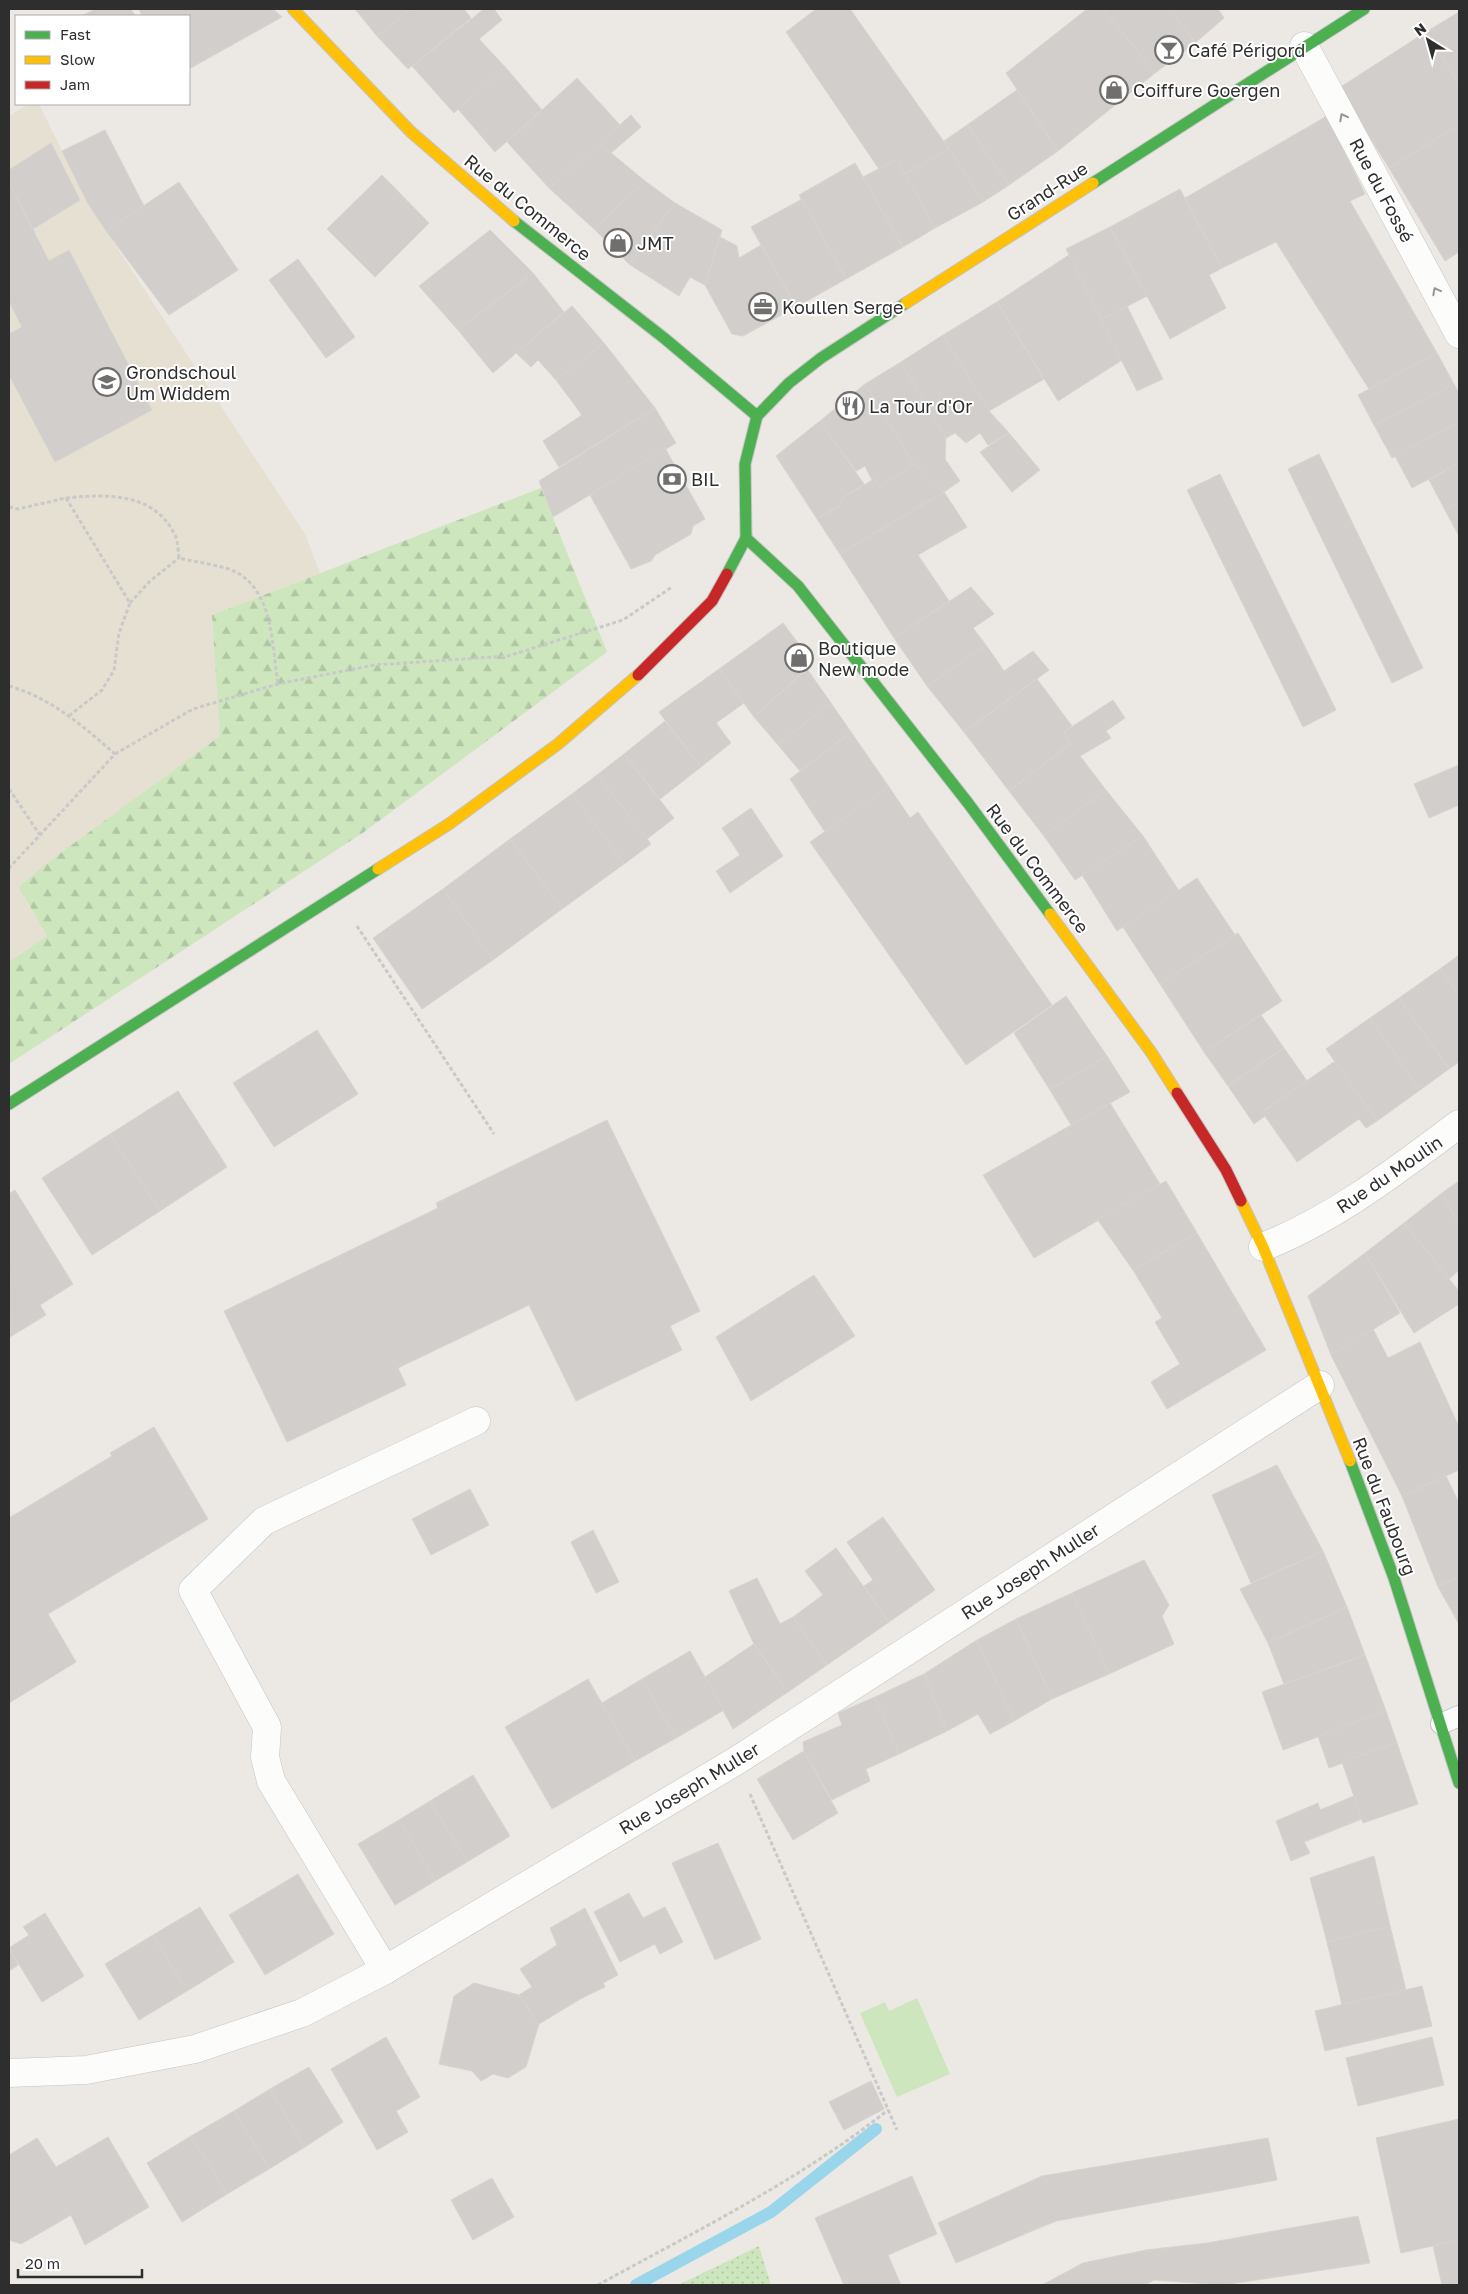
<svg xmlns="http://www.w3.org/2000/svg" width="1468" height="2294" font-family="'Golos Text',sans-serif">
  <style>
    .education { fill: #e6e0d3 }
    .grass { fill: url(#grass-dots) }
    .forest { fill: url(#forest-firs) }
    .park { fill: #cee6be }
    .lines { fill: none; stroke-linecap: round; stroke-linejoin: round }
    .stream { stroke: #99d6ec; stroke-width: 12 }
    .building { fill: #d1cecb; stroke: #d7d4d0 }
    .lane-casing { stroke: #c5c4c5; stroke-width: 22 }
    .street-casing { stroke: #c5c4c5; stroke-width: 29 }
    .fast-casing { stroke: #c5c4c5; stroke-width: 13 }
    .slow-casing { stroke: #c5c4c5; stroke-width: 13 }
    .jam-casing { stroke: #c5c4c5; stroke-width: 13 }
    .path { stroke: #c9c9c8; stroke-width: 3; stroke-dasharray: 4 2.5; stroke-linecap: butt }
    .lane { stroke: #fcfcfb; stroke-width: 20 }
    .street { stroke: #fcfcfb; stroke-width: 28 }
    .fast { stroke: #4caf50; stroke-width: 11 }
    .slow { stroke: #ffc107; stroke-width: 11 }
    .jam { stroke: #c62828; stroke-width: 11 }
    .oneway { stroke: #959594 }
    .labels { text-anchor: middle; dominant-baseline: central; stroke-width: 4; stroke-linejoin: round; paint-order: stroke }
    .poi-label { font-size: 18px; fill: #2e2e2e; stroke: #fff; text-anchor: start }
    .street-label { font-size: 18px; fill: #2e2e2e; stroke: #fff }
  </style>
  <defs>
    <pattern id="grass-dots" width="8" height="8" patternUnits="userSpaceOnUse" patternTransform="scale(1.25)"><rect width="8" height="8" fill="#cee6be"/><path d="M2 2h.1M6 6h.1" fill="none" stroke="#b1c6a4" stroke-width="1.8" stroke-linecap="round"/></pattern>
    <pattern id="forest-firs" width="22" height="20" patternUnits="userSpaceOnUse" patternTransform="scale(1.25)"><rect width="22" height="20" fill="#cee6be"/><path d="M5 1l3.5 6h-7zM16 11l3.5 6h-7z" fill="#b1c6a4"/></pattern>
  </defs>
  <rect width="100%" height="100%" fill="#ece8e4"/>
  <polygon class="education" points="29,104 39,104 87,202 305,534 320,573 212,615 221,736 43,866 19,887 47,936 9,962 9,116"/>
  <polygon class="grass" points="759,2246 771,2285 678,2285"/>
  <polygon class="forest" points="541,488 607,652 364,832 9,1064 9,962 47,936 19,887 43,866 220,736 212,615"/>
  <polygon class="park" points="917,1998 950,2074 897,2097 860,2013 885,2002 889,2011"/>
  <g class="lines">
    <polyline class="stream" points="636,2285 771,2212 876,2129"/>
  </g>
  <g class="building">
    <polygon points="96,9 131,9 135,16 81,16"/>
    <polygon points="139,9 273,9 282,17 189,69 189,16 142,16"/>
    <polygon points="355,9 411,9 377,36"/>
    <polygon points="411,9 464,9 471,18 408,69 377,36"/>
    <polygon points="484,9 494,9 502,20 479,39 506,68 454,113 412,66"/>
    <polygon points="816,9 850,9 949,149 905,174 897,159 879,169 786,32"/>
    <polygon points="1087,9 1103,9 1155,73 1058,151 1006,73"/>
    <polygon points="1103,9 1170,9 1195,43 1155,73"/>
    <polygon points="1170,9 1218,9 1224,18 1195,43"/>
    <polygon points="1459,12 1459,85 1426,32"/>
    <polygon points="1426,32 1459,85 1459,125 1389,168 1339,88"/>
    <polygon points="506,68 542,110 495,152 458,109"/>
    <polygon points="577,78 620,125 549,188 507,142"/>
    <polygon points="1017,90 1058,151 1009,185 967,125"/>
    <polygon points="631,115 641,127 611,153 599,143"/>
    <polygon points="1327,116 1365,194 1350,201 1437,353 1369,389 1276,242 1222,268 1185,198"/>
    <polygon points="967,125 1009,185 983,202 944,141"/>
    <polygon points="1459,125 1459,252 1445,261 1389,168"/>
    <polygon points="105,130 144,206 106,231 87,202 62,151"/>
    <polygon points="51,143 80,200 33,229 9,183 9,170"/>
    <polygon points="599,143 645,181 594,229 549,188"/>
    <polygon points="949,149 983,202 935,228 905,174"/>
    <polygon points="897,159 935,228 903,247 863,177"/>
    <polygon points="855,163 903,247 846,279 799,195"/>
    <polygon points="382,175 429,223 375,277 327,229"/>
    <polygon points="645,181 675,203 629,264 594,229"/>
    <polygon points="179,182 238,270 169,315 106,231"/>
    <polygon points="9,183 49,261 69,250 152,410 55,462 9,375 9,334 22,327 9,301"/>
    <polygon points="1180,189 1222,268 1209,275 1226,308 1170,339 1110,227"/>
    <polygon points="802,199 846,279 796,307 751,227"/>
    <polygon points="675,203 722,230 705,285 690,277 679,296 629,264"/>
    <polygon points="1110,227 1147,296 1101,320 1066,249"/>
    <polygon points="490,230 533,273 458,330 419,286"/>
    <polygon points="720,237 737,246 739,258 761,245 796,307 743,336 732,334 705,285"/>
    <polygon points="1069,255 1122,360 1058,401 997,302"/>
    <polygon points="298,259 355,337 326,358 269,280"/>
    <polygon points="533,273 564,312 493,373 458,330"/>
    <polygon points="997,302 1044,379 989,411 943,335"/>
    <polygon points="572,306 604,343 556,380 538,360 531,367 516,353"/>
    <polygon points="1127,306 1163,379 1137,391 1101,320"/>
    <polygon points="943,335 989,411 1009,433 988,445 980,433 966,443 955,433 946,438 901,362"/>
    <polygon points="604,343 655,408 559,467 543,441 582,415 556,380"/>
    <polygon points="1437,353 1454,384 1374,425 1358,395"/>
    <polygon points="901,362 946,438 945,459 960,481 944,492 914,464 865,384"/>
    <polygon points="865,384 914,464 880,487 874,479 872,480 865,466 856,471 820,421"/>
    <polygon points="1454,384 1459,394 1459,422 1392,458 1374,425"/>
    <polygon points="655,408 676,443 553,517 539,481"/>
    <polygon points="820,421 864,484 839,500 842,504 817,519 776,456"/>
    <polygon points="1459,422 1459,463 1412,488 1395,456"/>
    <polygon points="1009,433 1040,470 1012,492 980,452"/>
    <polygon points="665,448 705,519 693,526 691,534 655,555 651,561 631,569 590,495"/>
    <polygon points="1319,454 1423,668 1392,683 1288,469"/>
    <polygon points="1459,463 1459,502 1445,510 1429,480"/>
    <polygon points="914,464 944,492 840,554 817,519 842,504 839,500 874,479 880,487"/>
    <polygon points="1220,474 1336,710 1303,727 1187,490"/>
    <polygon points="944,492 967,527 918,555 949,601 894,638 840,554"/>
    <polygon points="1459,502 1459,536 1445,510"/>
    <polygon points="971,587 994,614 973,628 986,645 927,686 894,638"/>
    <polygon points="783,623 813,663 754,717 719,669"/>
    <polygon points="986,645 1004,671 1033,651 1049,670 964,732 927,686"/>
    <polygon points="719,669 744,703 716,723 731,743 701,767 659,712"/>
    <polygon points="807,669 831,703 778,745 754,717"/>
    <polygon points="1037,679 1072,726 1064,732 1071,744 1009,791 964,732"/>
    <polygon points="1113,700 1125,718 1106,731 1111,738 1080,756 1106,790 1044,836 1009,791 1071,744 1064,732"/>
    <polygon points="831,703 851,732 800,771 778,745"/>
    <polygon points="665,721 701,767 660,799 624,754"/>
    <polygon points="851,732 889,787 825,832 790,779"/>
    <polygon points="624,754 674,818 647,839 597,775"/>
    <polygon points="1459,765 1459,805 1429,818 1414,784"/>
    <polygon points="597,775 651,844 624,864 572,794"/>
    <polygon points="889,787 910,818 918,812 1052,1005 966,1065 810,842"/>
    <polygon points="1106,790 1143,836 1075,880 1044,836"/>
    <polygon points="572,794 624,864 562,909 510,839"/>
    <polygon points="751,808 783,856 730,893 716,871 740,855 722,828"/>
    <polygon points="1143,836 1179,891 1117,931 1082,875"/>
    <polygon points="510,839 562,909 493,960 443,889"/>
    <polygon points="1197,878 1235,935 1160,984 1123,927"/>
    <polygon points="443,889 493,960 422,1009 373,938"/>
    <polygon points="1238,933 1282,1001 1204,1052 1160,984"/>
    <polygon points="1459,955 1459,996 1440,969"/>
    <polygon points="1440,969 1459,996 1459,1062 1449,1069 1399,998"/>
    <polygon points="1066,996 1107,1056 1050,1090 1014,1033"/>
    <polygon points="1399,998 1449,1069 1420,1090 1370,1018"/>
    <polygon points="1261,1015 1284,1048 1228,1086 1204,1052"/>
    <polygon points="1370,1018 1420,1090 1377,1121 1326,1049"/>
    <polygon points="317,1030 358,1094 274,1147 233,1083"/>
    <polygon points="1284,1048 1307,1081 1262,1112 1265,1116 1254,1124 1228,1086"/>
    <polygon points="1107,1056 1130,1092 1071,1125 1050,1090"/>
    <polygon points="1335,1061 1377,1121 1366,1128 1359,1119 1297,1162 1262,1112"/>
    <polygon points="178,1091 227,1167 160,1211 110,1134"/>
    <polygon points="1110,1103 1160,1184 1034,1258 983,1175"/>
    <polygon points="607,1120 700,1311 670,1326 682,1350 576,1401 529,1305 398,1368 406,1385 287,1442 224,1311 438,1208 436,1203"/>
    <polygon points="110,1134 160,1211 92,1255 42,1178"/>
    <polygon points="1166,1181 1197,1233 1133,1270 1097,1219"/>
    <polygon points="1459,1181 1459,1225 1442,1193"/>
    <polygon points="15,1190 73,1284 40,1305 46,1315 10,1337 9,1194"/>
    <polygon points="1442,1193 1459,1225 1459,1270 1449,1279 1404,1223"/>
    <polygon points="1404,1223 1459,1291 1459,1304 1414,1333 1365,1253"/>
    <polygon points="1197,1233 1266,1350 1167,1409 1151,1382 1180,1364 1155,1322 1162,1318 1133,1270"/>
    <polygon points="1365,1253 1400,1313 1331,1355 1308,1296"/>
    <polygon points="814,1275 855,1336 751,1401 716,1337"/>
    <polygon points="1373,1329 1388,1358 1420,1342 1459,1427 1459,1470 1402,1496 1331,1355"/>
    <polygon points="154,1427 208,1519 48,1614 76,1662 9,1703 9,1518 112,1456 110,1453"/>
    <polygon points="1277,1465 1323,1551 1251,1583 1212,1495"/>
    <polygon points="1446,1476 1459,1503 1459,1576 1438,1587 1402,1496"/>
    <polygon points="470,1489 489,1525 431,1555 412,1519"/>
    <polygon points="883,1517 935,1590 889,1622 864,1586 873,1580 847,1542"/>
    <polygon points="593,1530 619,1582 596,1593 571,1542"/>
    <polygon points="836,1548 889,1622 827,1665 793,1617 823,1595 805,1571"/>
    <polygon points="1323,1551 1347,1607 1268,1643 1240,1589"/>
    <polygon points="1144,1560 1169,1605 1162,1616 1174,1644 1109,1674 1072,1593"/>
    <polygon points="1459,1576 1459,1624 1438,1587"/>
    <polygon points="757,1578 780,1624 793,1617 827,1665 788,1692 754,1644 729,1591"/>
    <polygon points="1072,1593 1109,1674 1052,1699 1016,1619"/>
    <polygon points="1347,1607 1365,1655 1284,1684 1268,1643"/>
    <polygon points="1016,1619 1052,1699 1014,1721 977,1640"/>
    <polygon points="977,1640 1014,1721 990,1734 978,1714 947,1731 924,1674"/>
    <polygon points="754,1644 788,1692 733,1729 705,1677"/>
    <polygon points="690,1651 724,1710 676,1738 642,1679"/>
    <polygon points="1365,1655 1386,1711 1283,1750 1262,1692"/>
    <polygon points="924,1674 947,1731 899,1754 875,1697"/>
    <polygon points="588,1679 635,1761 552,1809 505,1727"/>
    <polygon points="642,1679 676,1738 635,1761 602,1703"/>
    <polygon points="875,1697 899,1754 866,1769 870,1781 832,1800 804,1751 803,1742 842,1725 838,1713"/>
    <polygon points="1386,1711 1397,1743 1329,1768 1318,1736"/>
    <polygon points="1397,1743 1418,1804 1363,1823 1342,1762"/>
    <polygon points="804,1751 838,1813 793,1840 757,1779"/>
    <polygon points="473,1775 510,1836 467,1862 430,1801"/>
    <polygon points="1354,1796 1362,1819 1304,1842 1310,1853 1291,1861 1276,1821 1318,1803 1320,1810"/>
    <polygon points="430,1801 467,1862 435,1881 399,1820"/>
    <polygon points="399,1820 435,1881 395,1905 358,1844"/>
    <polygon points="718,1843 761,1939 715,1960 672,1863"/>
    <polygon points="1374,1856 1390,1926 1327,1942 1310,1878"/>
    <polygon points="298,1874 334,1934 265,1975 229,1915"/>
    <polygon points="629,1893 643,1918 665,1907 683,1942 660,1954 655,1944 620,1962 594,1912"/>
    <polygon points="200,1907 234,1962 187,1991 153,1935"/>
    <polygon points="585,1908 618,1975 603,1983 605,1987 582,1998 539,2024 519,1995 532,1987 520,1969 557,1945 550,1928"/>
    <polygon points="45,1913 84,1976 42,2002 9,1948 29,1935 23,1927"/>
    <polygon points="1390,1926 1406,1990 1342,2005 1327,1942"/>
    <polygon points="153,1935 187,1991 139,2020 105,1964"/>
    <polygon points="9,1948 18,1965 9,1971"/>
    <polygon points="474,1983 519,1995 539,2024 526,2067 508,2078 493,2074 481,2081 472,2071 439,2064 454,1996"/>
    <polygon points="1422,1986 1432,2026 1325,2051 1315,2011"/>
    <polygon points="386,2037 420,2097 396,2111 408,2132 377,2150 331,2069"/>
    <polygon points="1432,2037 1444,2085 1358,2106 1346,2058"/>
    <polygon points="309,2067 343,2122 305,2147 270,2089"/>
    <polygon points="871,2081 884,2109 844,2130 829,2102"/>
    <polygon points="270,2089 305,2147 269,2169 234,2111"/>
    <polygon points="234,2111 269,2169 227,2194 191,2136"/>
    <polygon points="1459,2119 1459,2240 1401,2253 1376,2138"/>
    <polygon points="191,2136 227,2194 182,2222 147,2163"/>
    <polygon points="108,2137 149,2207 85,2245 71,2215 21,2244 9,2240 9,2155 37,2138 56,2167"/>
    <polygon points="1268,2138 1277,2180 1056,2221 956,2263 938,2223 1042,2176"/>
    <polygon points="912,2176 937,2234 888,2255 901,2285 844,2285 815,2218"/>
    <polygon points="492,2178 514,2217 473,2240 451,2200"/>
    <polygon points="1358,2216 1370,2263 1223,2285 1154,2280 1145,2285 1042,2285 1083,2263 1146,2250 1207,2243"/>
    <polygon points="1459,2240 1459,2285 1442,2285 1433,2246"/>
  </g>
  <g class="lines">
    <defs>
      <polyline id="lane" points="1441,1724 1459,1716"/>
      <g id="street">
        <polyline points="1304,46 1459,334"/>
        <path d="M1263,1247C1336,1218 1397,1170 1459,1124"/>
        <polyline points="385,1970 271,1781 265,1757 267,1727 193,1590 264,1521 476,1421"/>
        <polyline points="9,2073 86,2070 195,2049 302,2013 385,1970 736,1761 1320,1385"/>
      </g>
      <g id="fast">
        <polyline points="1093,183 1364,9"/>
        <polyline points="514,221 664,338 757,416"/>
        <polyline points="746,538 798,586 968,803 1050,914"/>
        <polyline points="727,574 746,538 745,464 757,416 789,383 821,358 906,303"/>
        <polyline points="9,1104 378,869"/>
        <polyline points="1350,1461 1394,1578 1459,1783"/>
      </g>
      <g id="slow">
        <polyline points="293,9 411,132 514,221"/>
        <polyline points="906,303 1093,183"/>
        <polyline points="378,869 449,824 558,744 638,675"/>
        <polyline points="1050,914 1151,1052 1177,1093"/>
        <polyline points="1241,1201 1263,1247 1350,1461"/>
      </g>
      <g id="jam">
        <polyline points="638,675 712,601 727,574"/>
        <polyline points="1177,1093 1226,1170 1241,1201"/>
      </g>
    </defs>
    <use href="#lane" class="lane-casing"/>
    <use href="#street" class="street-casing"/>
    <use href="#fast" class="fast-casing"/>
    <use href="#slow" class="slow-casing"/>
    <use href="#jam" class="jam-casing"/>
    <g class="path">
      <path d="M66,498C107,494 154,492 175,535C178,541 178,551 179,558C195,562 221,565 236,572C274,592 272,648 278,684"/>
      <polyline points="9,507 18,509 66,498 130,603 119,633 114,670 102,690 70,715"/>
      <polyline points="130,603 150,581 179,558"/>
      <path d="M9,686C51,698 83,726 115,754L40,835"/>
      <polyline points="115,754 193,709 278,684 374,665 508,656 623,620 672,587"/>
      <polyline points="9,789 40,835 9,868"/>
      <polyline points="357,926 494,1134"/>
      <polyline points="750,1794 897,2130"/>
      <path d="M598,2285C696,2231 800,2180 888,2110"/>
    </g>
    <use href="#lane" class="lane"/>
    <use href="#street" class="street"/>
    <use href="#fast" class="fast"/>
    <use href="#slow" class="slow"/>
    <use href="#jam" class="jam"/>
  </g>
  <defs><path id="oneway-chevron" d="M-2-3.5L2.5 0L-2 3.5" fill="none" stroke-width="1.6" stroke-linecap="round" stroke-linejoin="round" transform="scale(1.25)"/></defs>
  <g class="oneway">
    <use href="#oneway-chevron" transform="translate(1343 117) rotate(-118)"/>
    <use href="#oneway-chevron" transform="translate(1436 291) rotate(-118)"/>
  </g>
  <defs>
    <symbol id="bar-ring" viewBox="-11 -11 22 22"><circle r="9.5" fill="#fff" stroke="#706f6e" stroke-width="1.5"/><path d="M-6-5H6L.8 .8V4.5H3.5V6h-7V4.5H-.8V.8Z" fill="#706f6e"/></symbol>
    <symbol id="shop-ring" viewBox="-11 -11 22 22"><circle r="9.5" fill="#fff" stroke="#706f6e" stroke-width="1.5"/><path d="M-5-2.5h2.3a2.7 3.5 0 0 1 5.4 0H5L5.5 6h-11ZM-1.5-2.5h3a1.5 2.3 0 0 0-3 0Z" fill="#706f6e"/></symbol>
    <symbol id="office-ring" viewBox="-11 -11 22 22"><circle r="9.5" fill="#fff" stroke="#706f6e" stroke-width="1.5"/><path d="M-6-3h4V-5.5h4V-3h4V5H-6ZM-1-4.5V-3h2v-1.5ZM-6 0V1H6V0Z" fill="#706f6e"/></symbol>
    <symbol id="school-ring" viewBox="-11 -11 22 22"><circle r="9.5" fill="#fff" stroke="#706f6e" stroke-width="1.5"/><path d="M0-5L7-2L0 1L-7-2ZM-4 1L0 2.5L4 1V4Q0 6-4 4Z" fill="#706f6e"/></symbol>
    <symbol id="restaurant-ring" viewBox="-11 -11 22 22"><circle r="9.5" fill="#fff" stroke="#706f6e" stroke-width="1.5"/><path d="M-5-6h1v4h1v-4h1v4h1v-4h1v5L-1.5 .5V6h-2V.5L-5-1ZM5-6V6H3V1.5H1.5Q1.5-4 5-6Z" fill="#706f6e"/></symbol>
    <symbol id="bank-ring" viewBox="-11 -11 22 22"><circle r="9.5" fill="#fff" stroke="#706f6e" stroke-width="1.5"/><path d="M-6-4H6V4H-6ZM0-2.3a2.3 2.3 0 1 0 0 4.6a2.3 2.3 0 1 0 0-4.6Z" fill="#706f6e"/></symbol>
  </defs>
  <g fill-rule="evenodd">
    <use href="#bar-ring" x="1153" y="34" width="32" height="32"/>
    <use href="#shop-ring" x="1098" y="74" width="32" height="32"/>
    <use href="#shop-ring" x="602" y="227" width="32" height="32"/>
    <use href="#office-ring" x="747" y="291" width="32" height="32"/>
    <use href="#school-ring" x="91" y="366" width="32" height="32"/>
    <use href="#restaurant-ring" x="834" y="390" width="32" height="32"/>
    <use href="#bank-ring" x="656" y="463" width="32" height="32"/>
    <use href="#shop-ring" x="783" y="642" width="32" height="32"/>
  </g>
  <g class="labels">
    <g class="poi-label">
      <text x="1188" y="50">Café Périgord</text>
      <text x="1133" y="90">Coiffure Goergen</text>
      <text x="637" y="243">JMT</text>
      <text x="782" y="307">Koullen Serge</text>
      <text x="126" y="372">Grondschoul<tspan x="126" dy="21">Um Widdem</tspan></text>
      <text x="869" y="406">La Tour d'Or</text>
      <text x="691" y="479">BIL</text>
      <text x="818" y="648">Boutique<tspan x="818" dy="21">New mode</tspan></text>
    </g>
    <g class="street-label">
      <text transform="translate(1382 190) rotate(62)">Rue du Fossé</text>
      <text transform="translate(1047 191) rotate(-33)">Grand-Rue</text>
      <text transform="translate(528 207) rotate(39)">Rue du Commerce</text>
      <text transform="translate(1038 868) rotate(53)">Rue du Commerce</text>
      <text transform="translate(1389 1174) rotate(-34)">Rue du Moulin</text>
      <text transform="translate(1385 1506) rotate(69)">Rue du Faubourg</text>
      <text transform="translate(1030 1571) rotate(-33)">Rue Joseph Muller</text>
      <text transform="translate(689 1788) rotate(-31)">Rue Joseph Muller</text>
    </g>
  </g>
  <rect width="1468" height="2294" fill="none" stroke="#2e2e2e" stroke-width="20"/>
  <rect x="15" y="15" width="175" height="90" fill="#ffffff" stroke="#ababab"/>
  <rect x="25" y="31" width="25" height="8" fill="#4caf50" stroke="#ababab"/>
  <text x="60" y="40" font-size="15" fill="#2e2e2e">Fast</text>
  <rect x="25" y="56" width="25" height="8" fill="#ffc107" stroke="#ababab"/>
  <text x="60" y="65" font-size="15" fill="#2e2e2e">Slow</text>
  <rect x="25" y="81" width="25" height="8" fill="#c62828" stroke="#ababab"/>
  <text x="60" y="90" font-size="15" fill="#2e2e2e">Jam</text>
  <g transform="translate(1428 40) rotate(323)" stroke="#ffffff" stroke-width="4" paint-order="stroke">
  <path d="M0-4L9 19L0 12L-9 19Z" fill="#2e2e2e"/>
  <text y="-8" font-size="14" font-weight="bold" text-anchor="middle" fill="#2e2e2e">N</text>
  </g>
  <path d="M18 2269v8h124v-8" fill="none" stroke="#2e2e2e" stroke-width="2.5"/>
  <text x="25" y="2269" font-size="15" fill="#2e2e2e" stroke="#ffffff" stroke-width="4" paint-order="stroke">20 m</text>
</svg>
